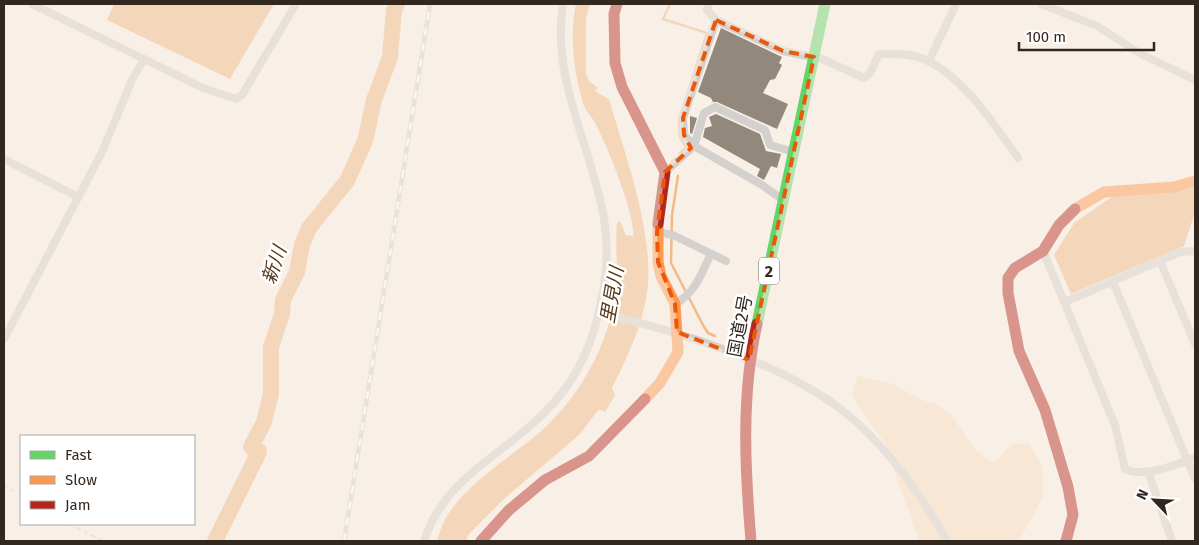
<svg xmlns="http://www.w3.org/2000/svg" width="1199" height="545" font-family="'Fira Sans','Noto Sans JP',sans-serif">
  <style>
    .green { fill: #fbdec4 }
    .water { fill: #f0bb88 }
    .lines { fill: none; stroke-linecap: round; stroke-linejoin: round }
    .stream { stroke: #f0bb88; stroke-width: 2.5 }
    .river { stroke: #f0bb88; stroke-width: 16 }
    .building { fill: #93887c }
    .path { stroke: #d9d6d3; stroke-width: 2; stroke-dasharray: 4 4; stroke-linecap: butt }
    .street { stroke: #d4d0cd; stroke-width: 8 }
    .fast { stroke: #63d668; stroke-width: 11 }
    .slow { stroke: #ff974d; stroke-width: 11 }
    .jam { stroke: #b3261e; stroke-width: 11 }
    .rail-casing { stroke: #d6d3d0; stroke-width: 4.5 }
    .rail { stroke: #fff; stroke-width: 2.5; stroke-dasharray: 8; stroke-linecap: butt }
    .marked { fill: none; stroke: #e8590c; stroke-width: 4; stroke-dasharray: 10 6; stroke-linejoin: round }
    .labels { text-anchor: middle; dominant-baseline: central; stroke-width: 5; stroke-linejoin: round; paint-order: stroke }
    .shield { fill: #fff; stroke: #706862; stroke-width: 1 }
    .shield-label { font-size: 16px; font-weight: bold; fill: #33281f }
    .street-label { font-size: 18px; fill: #33281f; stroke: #fff }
    .water-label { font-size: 19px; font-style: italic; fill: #573a1c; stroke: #fff }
  </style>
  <rect width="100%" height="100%" fill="#f8efe6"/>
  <polygon class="green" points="858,376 893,384 922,400 939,405 950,413 975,450 993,463 1013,444 1029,443 1042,466 1043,497 1019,541 919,541 885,443 862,412 852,394"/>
  <g class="water">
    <polygon points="114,4 274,4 230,79 107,20"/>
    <path d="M576,4H590L586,18V74L589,81L598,88L595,91L609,99C625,155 652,226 648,284C645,321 628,356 612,388L615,395L605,412L599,409L580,434L505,498L469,534L466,541H437C440,531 444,519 451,510C472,481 505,460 533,438C577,403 611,343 616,288C618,266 615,245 617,223L620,221L626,235L633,236C637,218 605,140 594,121C591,116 586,111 584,106C574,75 569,35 576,4Z"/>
    <polygon points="1195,187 1195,212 1184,246 1071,294 1054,255 1074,223 1116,194 1174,192"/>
  </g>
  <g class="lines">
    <g class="stream">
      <polyline points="670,4 663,19 707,33 679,120 680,137 686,147 680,153"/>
      <polyline points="678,176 672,215 671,263 703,325 708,333 715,336"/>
    </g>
    <polyline class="river" points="215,541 257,456 259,451 251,447 264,422 271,394 271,347 282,314 283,300 297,272 302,245 309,228 347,181 365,141 374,100 390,57 394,10 397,4"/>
  </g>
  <g class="building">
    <polygon points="721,28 782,57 779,63 782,65 775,79 770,80 763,93 788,104 777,129 717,102 713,102 711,98 698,92"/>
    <polygon points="716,114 760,134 766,151 781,154 777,168 771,166 764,180 757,176 760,169 703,137 705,128 712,126 709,117"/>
    <polygon points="690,116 697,118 692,134 690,133"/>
  </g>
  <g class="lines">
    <g class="path">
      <polyline points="4,485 21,495"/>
      <polyline points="70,524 103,541"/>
    </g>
    <g class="street">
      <polyline points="32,4 203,88 236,99 242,95 296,4"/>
      <path d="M708,4L707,10L716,20L783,51L822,59L864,78L870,73L879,54C893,54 908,53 921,58C960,72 995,125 1018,158"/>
      <polyline points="1041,4 1097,26 1141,54 1195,80"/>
      <polyline points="929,61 956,4"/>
      <polyline points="4,159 78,197"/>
      <polyline points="665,172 694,146 684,135 683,118 716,20"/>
      <polyline points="783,200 762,185 694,146 704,113 715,107 765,130 770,145 794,152"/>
      <polyline points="657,232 673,235 726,261"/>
      <path d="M1043,251L1115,425L1125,469C1144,478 1177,465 1195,457"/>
      <polyline points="1160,261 1195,344"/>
      <polyline points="1113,282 1195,479"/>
      <polyline points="1065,302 1180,252 1195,251"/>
      <path d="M675,304C696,292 701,274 711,254"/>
      <path d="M599,313C675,330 786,364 847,414C889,449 921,494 947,541"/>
      <polyline points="4,339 102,152 132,80 144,59"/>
      <polyline points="1148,471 1172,541"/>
      <path d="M424,541C445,476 503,456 546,411C568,389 585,360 594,330C605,294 610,255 604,218C591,145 551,79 563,4"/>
    </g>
    <polyline class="fast" points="757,324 825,4"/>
    <g class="slow">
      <polyline points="1075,209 1104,192 1174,187 1195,181"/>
      <polyline points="645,399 660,383 678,352 675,304 661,276 658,262 658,224"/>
    </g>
    <g class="jam">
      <polyline points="617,4 614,14 615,63 622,87 665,172 658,224"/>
      <polyline points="481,541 509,510 545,480 589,456 645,399"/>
      <path d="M751,541C745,469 741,395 757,324"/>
      <polyline points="1066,541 1073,515 1068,487 1045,410 1019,351 1008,293 1008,278 1015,268 1043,251 1059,225 1075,209"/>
    </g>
    <defs>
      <polyline id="rail" points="344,541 430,4"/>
    </defs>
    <use href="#rail" class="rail-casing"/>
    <use href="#rail" class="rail"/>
  </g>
  <path d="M0 0H1199V545H0ZM716,20L783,51L814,57L749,360L677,332L675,304L658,262L657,232L665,172L691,148L684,135L683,118Z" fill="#f8efe6" fill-opacity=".55" fill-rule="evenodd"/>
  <path class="marked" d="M716,20L783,51L814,57L749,360L677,332L675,304L658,262L657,232L665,172L691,148L684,135L683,118Z"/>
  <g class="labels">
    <rect class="shield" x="759" y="257.5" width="20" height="27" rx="4"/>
    <g class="shield-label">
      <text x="769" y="271">2</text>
    </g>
    <g class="street-label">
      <text transform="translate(740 326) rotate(-79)">国道2号</text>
    </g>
    <g class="water-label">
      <text transform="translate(274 265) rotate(-71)">新川</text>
      <text transform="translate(612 295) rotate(-80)">里見川</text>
    </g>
  </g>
  <rect width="1199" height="545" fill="none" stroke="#33281f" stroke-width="10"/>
  <rect x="20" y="435" width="175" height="90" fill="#ffffff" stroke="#ada9a5"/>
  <rect x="30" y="451" width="25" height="8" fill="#63d668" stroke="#ada9a5"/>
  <text x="65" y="460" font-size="15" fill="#33281f">Fast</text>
  <rect x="30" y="476" width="25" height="8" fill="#ff974d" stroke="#ada9a5"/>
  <text x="65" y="485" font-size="15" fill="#33281f">Slow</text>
  <rect x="30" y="501" width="25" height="8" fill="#b3261e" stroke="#ada9a5"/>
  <text x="65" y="510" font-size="15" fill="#33281f">Jam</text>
  <g transform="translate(1154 500) rotate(295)" stroke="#ffffff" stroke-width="4" paint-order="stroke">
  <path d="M0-4L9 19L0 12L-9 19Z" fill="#33281f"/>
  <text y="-8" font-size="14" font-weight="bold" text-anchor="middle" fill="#33281f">N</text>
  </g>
  <path d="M1019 42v8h135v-8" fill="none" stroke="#33281f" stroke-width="2.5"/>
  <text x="1026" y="42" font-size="15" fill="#33281f" stroke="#ffffff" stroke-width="4" paint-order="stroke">100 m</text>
</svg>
